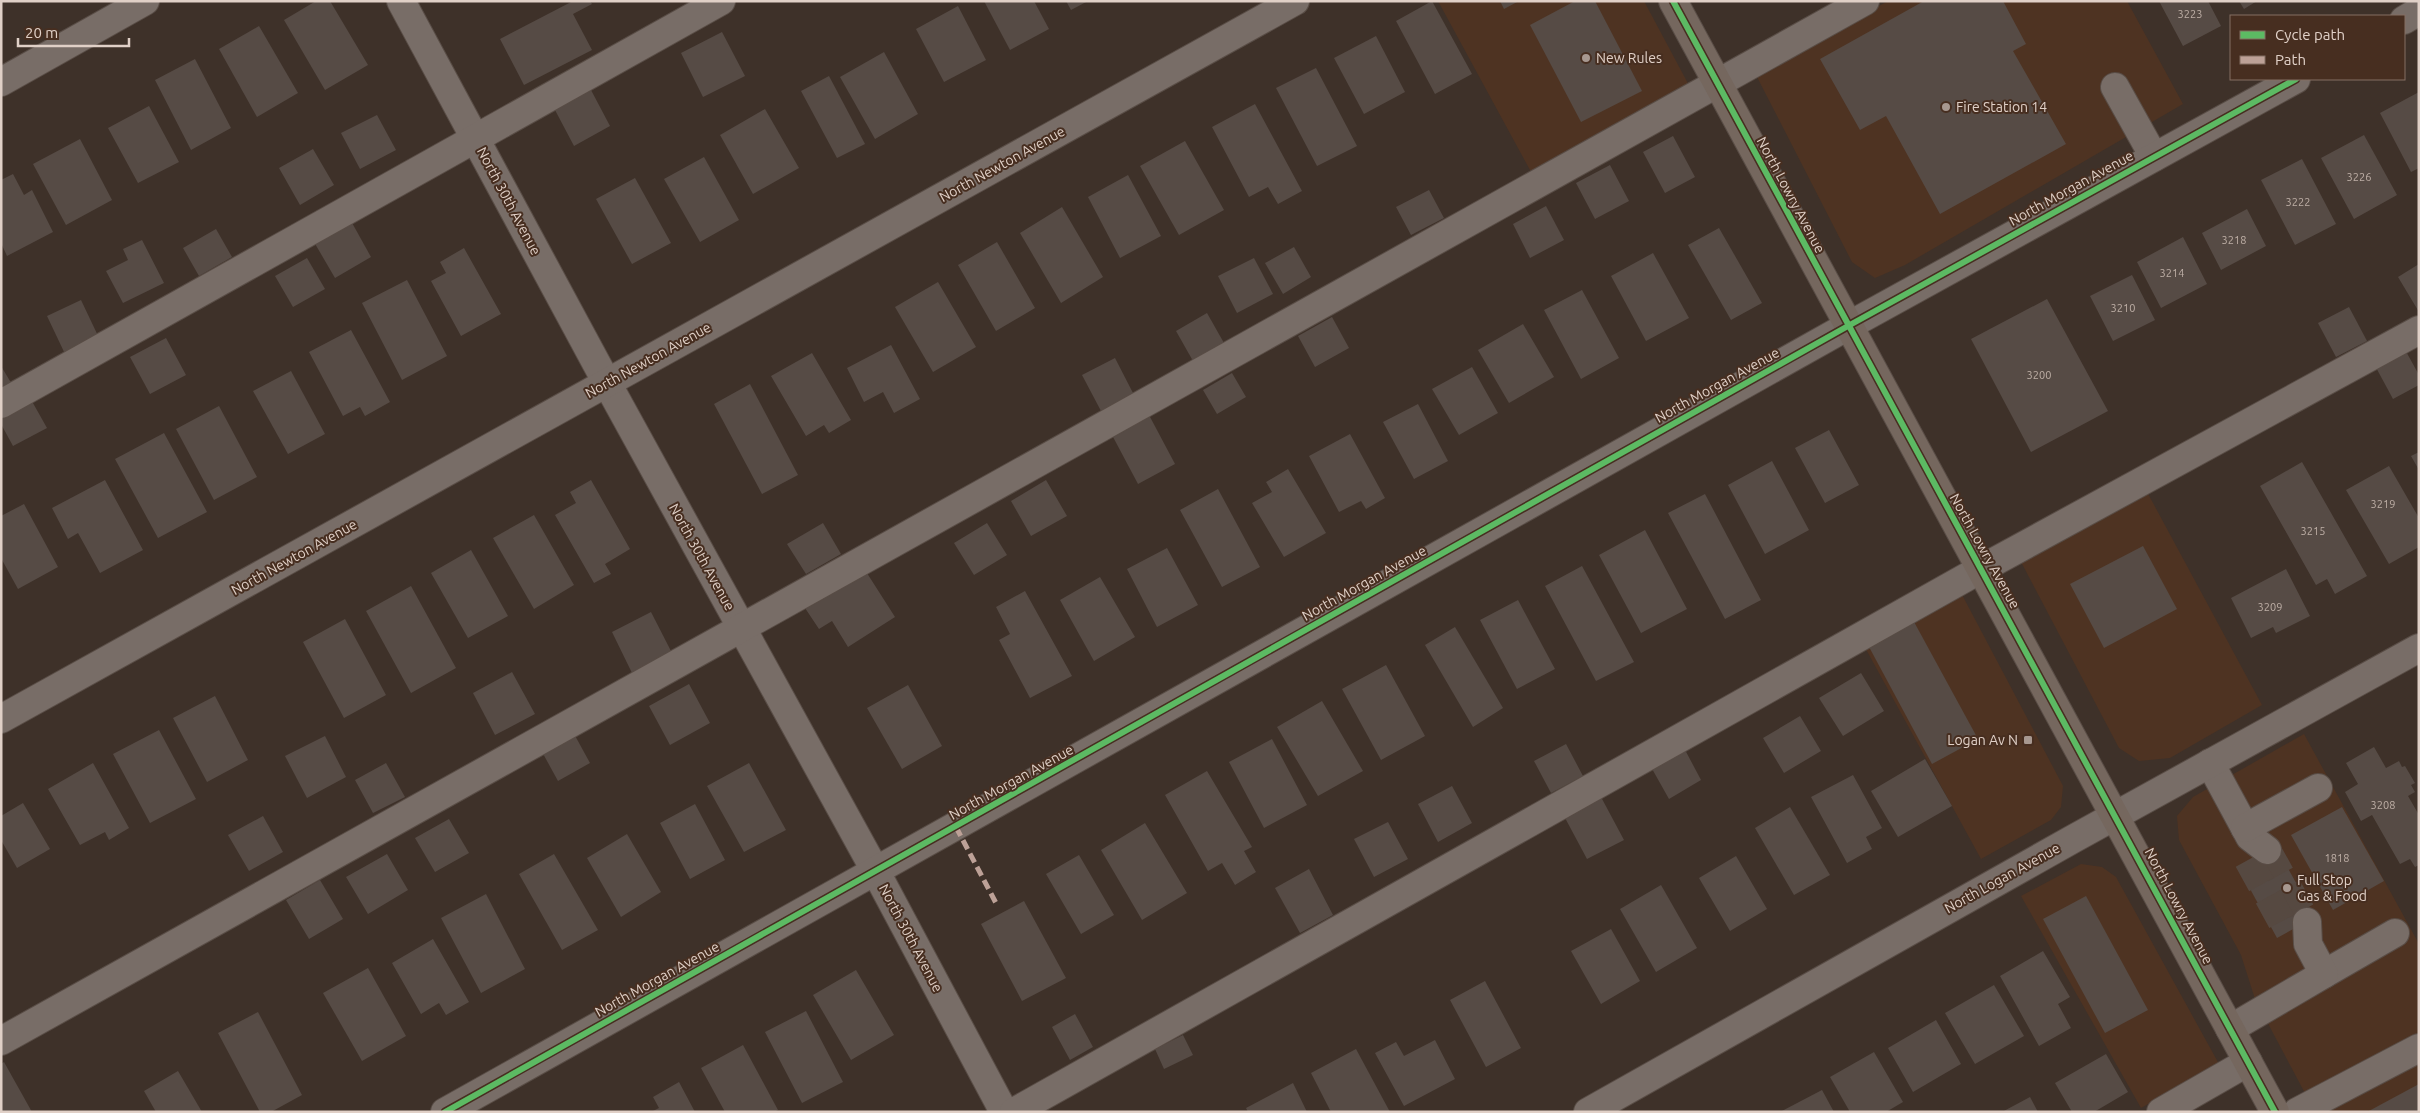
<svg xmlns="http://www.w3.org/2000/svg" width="2420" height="1113" font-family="Ubuntu,sans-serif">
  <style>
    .built { fill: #4e3322 }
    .building { fill: #564b45 }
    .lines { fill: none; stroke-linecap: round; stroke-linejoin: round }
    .minor-tunnel { stroke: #564941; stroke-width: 28; stroke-dasharray: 28 14; stroke-linecap: butt }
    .minor-casing { stroke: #594d46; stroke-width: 30 }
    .major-casing { stroke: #594d46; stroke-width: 30 }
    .minor { stroke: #786d67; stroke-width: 28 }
    .major { stroke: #75675e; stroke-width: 28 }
    .quiet { stroke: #bda197; stroke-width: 5; stroke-dasharray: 10 5; stroke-linecap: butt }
    .cycleway-casing { stroke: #472e20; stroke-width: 9 }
    .cycleway { stroke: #5cba63; stroke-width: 6 }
    .poi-dot { fill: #a79890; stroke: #472e20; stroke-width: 2 }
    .labels { text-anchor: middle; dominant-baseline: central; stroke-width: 4; stroke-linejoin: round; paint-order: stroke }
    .number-label { font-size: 11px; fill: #beafa6 }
    .poi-label { font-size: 14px; fill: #e0d0c7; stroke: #472e20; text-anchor: start }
    .street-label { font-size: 14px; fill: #e0d0c7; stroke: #472e20 }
  </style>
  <rect width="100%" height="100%" fill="#3e3129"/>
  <g class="built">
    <polygon points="1438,1 1644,1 1700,106 1543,194"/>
    <polygon points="1888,1 2127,1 2183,104 1905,265 1875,278 1852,262 1756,75"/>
    <polygon points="2146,490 2262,705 2170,758 2139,761 2119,748 2020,560"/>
    <polygon points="1959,589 2063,786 2061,807 2051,820 1981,859 1862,642"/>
    <polygon points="2304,734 2419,944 2419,1112 2315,1112 2255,999 2241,955 2179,840 2177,816 2193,797"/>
    <polygon points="2081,864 2102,867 2116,877 2219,1064 2141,1108 2021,896"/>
  </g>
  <g class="building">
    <polygon points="316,1 330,1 368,65 325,90 284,20"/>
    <polygon points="573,1 590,1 592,4 573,14 592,50 524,85 500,39"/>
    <polygon points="984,1 1034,1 1049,29 1010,50"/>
    <polygon points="1066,1 1088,1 1071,10"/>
    <polygon points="1432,1 1472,74 1435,94 1396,21"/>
    <polygon points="1500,1 1519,1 1504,9"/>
    <polygon points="1575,1 1595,1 1642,91 1581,122 1530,25"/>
    <polygon points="1924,1 2003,1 2026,44 2013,51 2066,144 1940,214 1886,116 1860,130 1820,59"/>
    <polygon points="2159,1 2208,1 2221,26 2183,46"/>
    <polygon points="2239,1 2257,1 2244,9"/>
    <polygon points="958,6 986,60 944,82 916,29"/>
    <polygon points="259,26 298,93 257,117 219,49"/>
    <polygon points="722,32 745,76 703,97 681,53"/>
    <polygon points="1376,36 1405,92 1364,114 1334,58"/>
    <polygon points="884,52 918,114 875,139 840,77"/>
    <polygon points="195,59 231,128 191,150 155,80"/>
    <polygon points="1316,68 1357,146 1317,166 1276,88"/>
    <polygon points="829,76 865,144 837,158 801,91"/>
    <polygon points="591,90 610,126 574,146 555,110"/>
    <polygon points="2419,92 2419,168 2411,172 2380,113"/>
    <polygon points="1255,104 1302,191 1278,204 1268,187 1249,197 1212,127"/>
    <polygon points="149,106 179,162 138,183 108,128"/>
    <polygon points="765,109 799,168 753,194 720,135"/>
    <polygon points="377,115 396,150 360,169 341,133"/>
    <polygon points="2364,135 2397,195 2354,219 2321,158"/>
    <polygon points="1673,136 1695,177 1665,193 1643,152"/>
    <polygon points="80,139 112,200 66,225 33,164"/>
    <polygon points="1185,141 1224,210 1179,235 1140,166"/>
    <polygon points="313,149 334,185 300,205 279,168"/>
    <polygon points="704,157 739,220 700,242 664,179"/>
    <polygon points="2302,159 2336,224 2295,245 2261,180"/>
    <polygon points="1610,165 1629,201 1595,219 1576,183"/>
    <polygon points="13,174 24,195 32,190 53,232 7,256 1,243 1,180"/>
    <polygon points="1128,175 1161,236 1120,258 1088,197"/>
    <polygon points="635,178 671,243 632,264 596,199"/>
    <polygon points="1429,190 1444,218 1411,235 1396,207"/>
    <polygon points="1546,206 1564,240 1530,258 1513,224"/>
    <polygon points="1062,207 1103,277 1061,303 1020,233"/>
    <polygon points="2247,209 2266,246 2221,270 2202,233"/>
    <polygon points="351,221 371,257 335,278 314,242"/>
    <polygon points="1719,228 1762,303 1731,320 1688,245"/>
    <polygon points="216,229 232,257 199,276 183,248"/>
    <polygon points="2183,237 2207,284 2161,308 2137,262"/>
    <polygon points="142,240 164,283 123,303 106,271 128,260 123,249"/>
    <polygon points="997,242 1035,308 996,331 958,265"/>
    <polygon points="1294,247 1311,277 1283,294 1265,263"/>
    <polygon points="464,248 501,314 461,336 431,281 446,273 440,262"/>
    <polygon points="1653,253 1689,318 1646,341 1611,276"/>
    <polygon points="307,258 325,289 293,307 275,276"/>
    <polygon points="1254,258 1273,294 1237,313 1218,276"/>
    <polygon points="2419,264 2419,312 2398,277"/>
    <polygon points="2132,275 2155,320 2113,341 2090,296"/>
    <polygon points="407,280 447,356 402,380 362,303"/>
    <polygon points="938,282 976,347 933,372 895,307"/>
    <polygon points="1582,290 1619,358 1581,379 1544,310"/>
    <polygon points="2047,299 2108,411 2031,452 1971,339"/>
    <polygon points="81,300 100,340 66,356 47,316"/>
    <polygon points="2349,307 2367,341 2336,357 2318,323"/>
    <polygon points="1207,313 1224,343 1193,361 1176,331"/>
    <polygon points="1332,317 1349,348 1315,367 1298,336"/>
    <polygon points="1523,324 1554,377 1509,403 1478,350"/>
    <polygon points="351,330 390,402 365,416 360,407 343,416 309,352"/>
    <polygon points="166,338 186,375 150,394 130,357"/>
    <polygon points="891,345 920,399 894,413 883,392 864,402 847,368"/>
    <polygon points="2403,346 2419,375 2419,385 2393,399 2373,362"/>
    <polygon points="812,353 851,420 829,433 824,425 806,436 771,376"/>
    <polygon points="1115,358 1133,393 1101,411 1082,375"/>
    <polygon points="1,366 13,386 1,392"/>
    <polygon points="1472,367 1498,413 1459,435 1432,389"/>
    <polygon points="291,371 325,434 288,454 253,391"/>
    <polygon points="1232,373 1246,397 1217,414 1203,390"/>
    <polygon points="750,384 798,475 762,494 714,404"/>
    <polygon points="29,396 47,428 13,446 1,424 1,411"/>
    <polygon points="1418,404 1448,461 1414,479 1383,422"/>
    <polygon points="219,406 257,477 214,500 176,429"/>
    <polygon points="1149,415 1175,464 1138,484 1112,435"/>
    <polygon points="1829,430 1859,485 1825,503 1795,448"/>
    <polygon points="164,433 207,512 158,538 115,459"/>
    <polygon points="1350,434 1385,498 1366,509 1361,501 1339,512 1309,456"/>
    <polygon points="2419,452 2419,470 2411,456"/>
    <polygon points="1772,461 1809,530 1765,554 1728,485"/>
    <polygon points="2302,462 2367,576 2335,594 2327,579 2316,585 2260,486"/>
    <polygon points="2389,466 2419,518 2419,547 2389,564 2346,490"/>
    <polygon points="1288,469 1326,533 1284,557 1252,503 1272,492 1266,482"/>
    <polygon points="105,480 143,550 100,573 78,533 68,539 52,508"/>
    <polygon points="591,480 630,549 605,564 611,574 594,583 555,515 576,503 570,492"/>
    <polygon points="1046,480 1067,516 1031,536 1011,501"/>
    <polygon points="1218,489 1260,567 1222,587 1180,510"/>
    <polygon points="1705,494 1761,600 1725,619 1668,513"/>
    <polygon points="24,504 58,567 18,589 1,558 1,516"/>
    <polygon points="534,515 574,585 534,609 493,538"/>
    <polygon points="823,523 841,554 806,574 787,544"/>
    <polygon points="987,523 1007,555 974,575 954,543"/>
    <polygon points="1645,530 1687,609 1641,633 1599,555"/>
    <polygon points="2143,546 2177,609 2104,648 2070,584"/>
    <polygon points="1167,548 1198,605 1157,627 1127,569"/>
    <polygon points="471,550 508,616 468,638 431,573"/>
    <polygon points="1582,566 1634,662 1596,681 1545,586"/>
    <polygon points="2286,569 2310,616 2276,633 2273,627 2251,638 2231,598"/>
    <polygon points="865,570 895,617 848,647 832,621 819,629 805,608"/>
    <polygon points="1100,577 1135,637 1094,661 1060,600"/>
    <polygon points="411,586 456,668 411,693 366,611"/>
    <polygon points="1025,591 1072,676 1030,698 999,640 1010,634 996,607"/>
    <polygon points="1518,600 1555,669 1517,689 1480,620"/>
    <polygon points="651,612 672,653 632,673 612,632"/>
    <polygon points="345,619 386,695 344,718 303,642"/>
    <polygon points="1913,620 1978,739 1932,764 1868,645"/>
    <polygon points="1455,627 1503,708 1473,727 1425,645"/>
    <polygon points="1386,665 1425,736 1381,760 1342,689"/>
    <polygon points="512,672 535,714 495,735 473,693"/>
    <polygon points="1861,673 1884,711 1843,736 1819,698"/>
    <polygon points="689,684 710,723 670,745 649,706"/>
    <polygon points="908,685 942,746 902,769 867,708"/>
    <polygon points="215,696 248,760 207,782 173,718"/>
    <polygon points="1322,701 1363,771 1318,796 1277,727"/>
    <polygon points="1800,716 1821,751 1784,773 1763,738"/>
    <polygon points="159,730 196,799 150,823 113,754"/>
    <polygon points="573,732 590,763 558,781 541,750"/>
    <polygon points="325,736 346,777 307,798 285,756"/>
    <polygon points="1272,739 1307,805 1264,828 1229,762"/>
    <polygon points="1566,744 1583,776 1551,793 1534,761"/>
    <polygon points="2374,747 2386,768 2399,761 2402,767 2405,766 2415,783 2411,785 2415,792 2408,796 2419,815 2419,865 2415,867 2410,859 2400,864 2372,815 2361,821 2345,792 2358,784 2346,763"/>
    <polygon points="1684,748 1701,780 1669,799 1651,767"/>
    <polygon points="1925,759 1952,806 1898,837 1871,791"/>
    <polygon points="93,763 129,828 109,840 105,832 80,845 48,789"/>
    <polygon points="386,763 405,797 373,813 355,780"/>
    <polygon points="749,763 786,830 744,852 707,786"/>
    <polygon points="1207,771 1252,847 1244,851 1256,872 1235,885 1222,863 1208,871 1165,795"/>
    <polygon points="1853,775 1882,828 1866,837 1872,849 1847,863 1811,797"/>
    <polygon points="1452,786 1472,823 1438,842 1418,804"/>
    <polygon points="1601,797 1624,840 1587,859 1564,816"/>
    <polygon points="23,803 50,849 17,868 1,840 1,816"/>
    <polygon points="695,804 725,860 690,879 660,823"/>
    <polygon points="1790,807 1830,875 1794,895 1755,828"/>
    <polygon points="2342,807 2384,881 2333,910 2291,835"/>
    <polygon points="263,816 283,852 249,871 228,835"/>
    <polygon points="449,819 469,853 435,872 415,838"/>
    <polygon points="1388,822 1408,859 1374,877 1354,839"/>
    <polygon points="1145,823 1187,893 1142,920 1101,850"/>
    <polygon points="627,834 661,892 621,917 587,858"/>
    <polygon points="2275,845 2315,917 2277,938 2238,867"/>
    <polygon points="387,854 408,890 368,914 346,877"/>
    <polygon points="554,854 598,930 562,950 519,874"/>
    <polygon points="1079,855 1114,915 1081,934 1046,874"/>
    <polygon points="1736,856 1767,909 1730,931 1699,878"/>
    <polygon points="1309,869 1333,915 1300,933 1275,888"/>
    <polygon points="320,880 343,919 309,939 286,900"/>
    <polygon points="1661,885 1697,948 1656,972 1620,909"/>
    <polygon points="486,894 525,969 481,993 441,918"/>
    <polygon points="2086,896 2148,1010 2105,1033 2043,919"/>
    <polygon points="1024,901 1066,978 1022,1001 981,924"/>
    <polygon points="1611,929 1640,981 1601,1004 1571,951"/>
    <polygon points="433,939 469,1002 446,1015 439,1003 421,1014 392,963"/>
    <polygon points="2043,951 2070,997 2058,1004 2071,1028 2039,1046 2000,976"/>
    <polygon points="368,968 406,1036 362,1061 323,993"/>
    <polygon points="856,970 894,1035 851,1060 813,995"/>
    <polygon points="1485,981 1521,1048 1486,1067 1450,1000"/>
    <polygon points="1994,985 2024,1036 1975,1064 1945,1013"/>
    <polygon points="806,1011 843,1082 802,1103 765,1032"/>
    <polygon points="258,1012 302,1095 271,1112 260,1112 218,1033"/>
    <polygon points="1075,1014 1093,1047 1070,1060 1052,1027"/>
    <polygon points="1936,1020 1961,1064 1913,1092 1888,1048"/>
    <polygon points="1183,1035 1193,1055 1164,1069 1155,1049"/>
    <polygon points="1435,1040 1455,1079 1404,1106 1375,1053 1396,1042 1404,1056"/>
    <polygon points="743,1045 778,1110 774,1112 725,1112 701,1068"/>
    <polygon points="1356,1049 1390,1112 1331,1112 1311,1073"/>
    <polygon points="1874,1052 1903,1102 1886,1112 1850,1112 1830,1077"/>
    <polygon points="2106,1054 2128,1092 2094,1112 2072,1112 2055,1083"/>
    <polygon points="4,1062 32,1112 1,1112 1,1064"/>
    <polygon points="178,1071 202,1112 156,1112 144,1091"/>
    <polygon points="679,1082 695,1112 651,1112 659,1108 653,1097"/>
    <polygon points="1293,1083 1307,1112 1248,1112 1246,1108"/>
    <polygon points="2419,1084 2419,1112 2367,1112"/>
    <polygon points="1822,1090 1834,1112 1780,1112"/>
    <polygon points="2030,1097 2038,1112 2002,1112"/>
  </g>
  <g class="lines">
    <g class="minor-tunnel">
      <polyline points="2267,850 2307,922"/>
      <polyline points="2248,860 2288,933"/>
    </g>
    <defs>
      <g id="minor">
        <polyline points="401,1 607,383 876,872 1004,1112"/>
        <polyline points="2404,20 2419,11"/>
        <polyline points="1,82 145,1"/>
        <polyline points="2115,87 2154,157"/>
        <polyline points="1,404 721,1"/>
        <polyline points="1,719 1295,1"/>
        <polyline points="2210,763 2250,837 2267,850"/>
        <polyline points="2245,828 2318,788"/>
        <polyline points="2324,974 2395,933"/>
        <polyline points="2230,1029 2324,974 2308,944 2307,922"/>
        <polyline points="1,1041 1865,1"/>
        <polyline points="445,1112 1848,326 2296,79"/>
        <polyline points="1014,1112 1981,569 2419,330"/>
        <polyline points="1588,1112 2073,839 2419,648"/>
        <polyline points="2161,1112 2248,1062"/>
        <polyline points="2297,1112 2419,1048"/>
      </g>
      <polyline id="major" points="1673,1 2275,1112"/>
    </defs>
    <use href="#minor" class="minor-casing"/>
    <use href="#major" class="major-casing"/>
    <use href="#minor" class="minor"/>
    <use href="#major" class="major"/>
    <polyline class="quiet" points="956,827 997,905"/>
    <defs>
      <g id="cycleway">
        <polyline points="1673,1 2275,1112"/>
        <polyline points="445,1112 1848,326 2296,79"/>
      </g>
    </defs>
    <use href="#cycleway" class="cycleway-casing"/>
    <use href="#cycleway" class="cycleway"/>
  </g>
  <g class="poi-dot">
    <circle cx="1586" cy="58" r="5"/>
    <circle cx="1946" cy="107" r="5"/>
    <rect x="2023" y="735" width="10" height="10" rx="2.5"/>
    <circle cx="2287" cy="888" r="5"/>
  </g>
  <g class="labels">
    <g class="number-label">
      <text x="2190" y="14">3223</text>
      <text x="2359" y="177">3226</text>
      <text x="2298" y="202">3222</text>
      <text x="2234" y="240">3218</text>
      <text x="2172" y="273">3214</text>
      <text x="2123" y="308">3210</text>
      <text x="2039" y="375">3200</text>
      <text x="2383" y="504">3219</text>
      <text x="2313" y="531">3215</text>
      <text x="2270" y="607">3209</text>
      <text x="2383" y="805">3208</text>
      <text x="2337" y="858">1818</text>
    </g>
    <g class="poi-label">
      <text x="1596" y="58">New Rules</text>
      <text x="1956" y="107">Fire Station 14</text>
      <text x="2018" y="740" text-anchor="end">Logan Av N</text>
      <text x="2297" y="880">Full Stop<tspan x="2297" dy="16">Gas &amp; Food</tspan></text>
    </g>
    <g class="street-label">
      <text transform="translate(1002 164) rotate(-29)">North Newton Avenue</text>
      <text transform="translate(2071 188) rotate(-29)">North Morgan Avenue</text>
      <text transform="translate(1791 195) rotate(62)">North Lowry Avenue</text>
      <text transform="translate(509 201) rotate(62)">North 30th Avenue</text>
      <text transform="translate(648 360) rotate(-29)">North Newton Avenue</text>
      <text transform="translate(1717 385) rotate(-29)">North Morgan Avenue</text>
      <text transform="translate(1985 551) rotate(61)">North Lowry Avenue</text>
      <text transform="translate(294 557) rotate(-29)">North Newton Avenue</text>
      <text transform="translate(702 557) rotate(61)">North 30th Avenue</text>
      <text transform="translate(1364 583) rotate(-29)">North Morgan Avenue</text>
      <text transform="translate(1011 782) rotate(-29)">North Morgan Avenue</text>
      <text transform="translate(2002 878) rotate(-29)">North Logan Avenue</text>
      <text transform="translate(2179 906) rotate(62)">North Lowry Avenue</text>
      <text transform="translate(911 938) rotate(62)">North 30th Avenue</text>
      <text transform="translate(657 979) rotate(-29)">North Morgan Avenue</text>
    </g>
  </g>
  <rect width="2420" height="1113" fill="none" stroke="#e0d0c7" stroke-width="5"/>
  <rect x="2230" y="15" width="175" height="65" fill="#472e20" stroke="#846f63"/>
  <rect x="2240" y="31" width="25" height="8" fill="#5cba63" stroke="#846f63"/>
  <text x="2275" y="40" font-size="15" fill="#e0d0c7">Cycle path</text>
  <rect x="2240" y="56" width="25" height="8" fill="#bda197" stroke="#846f63"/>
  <text x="2275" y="65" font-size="15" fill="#e0d0c7">Path</text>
  <path d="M18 38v8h111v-8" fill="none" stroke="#e0d0c7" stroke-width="2.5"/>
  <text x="25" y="38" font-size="15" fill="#e0d0c7" stroke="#472e20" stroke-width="4" paint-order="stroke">20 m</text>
</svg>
